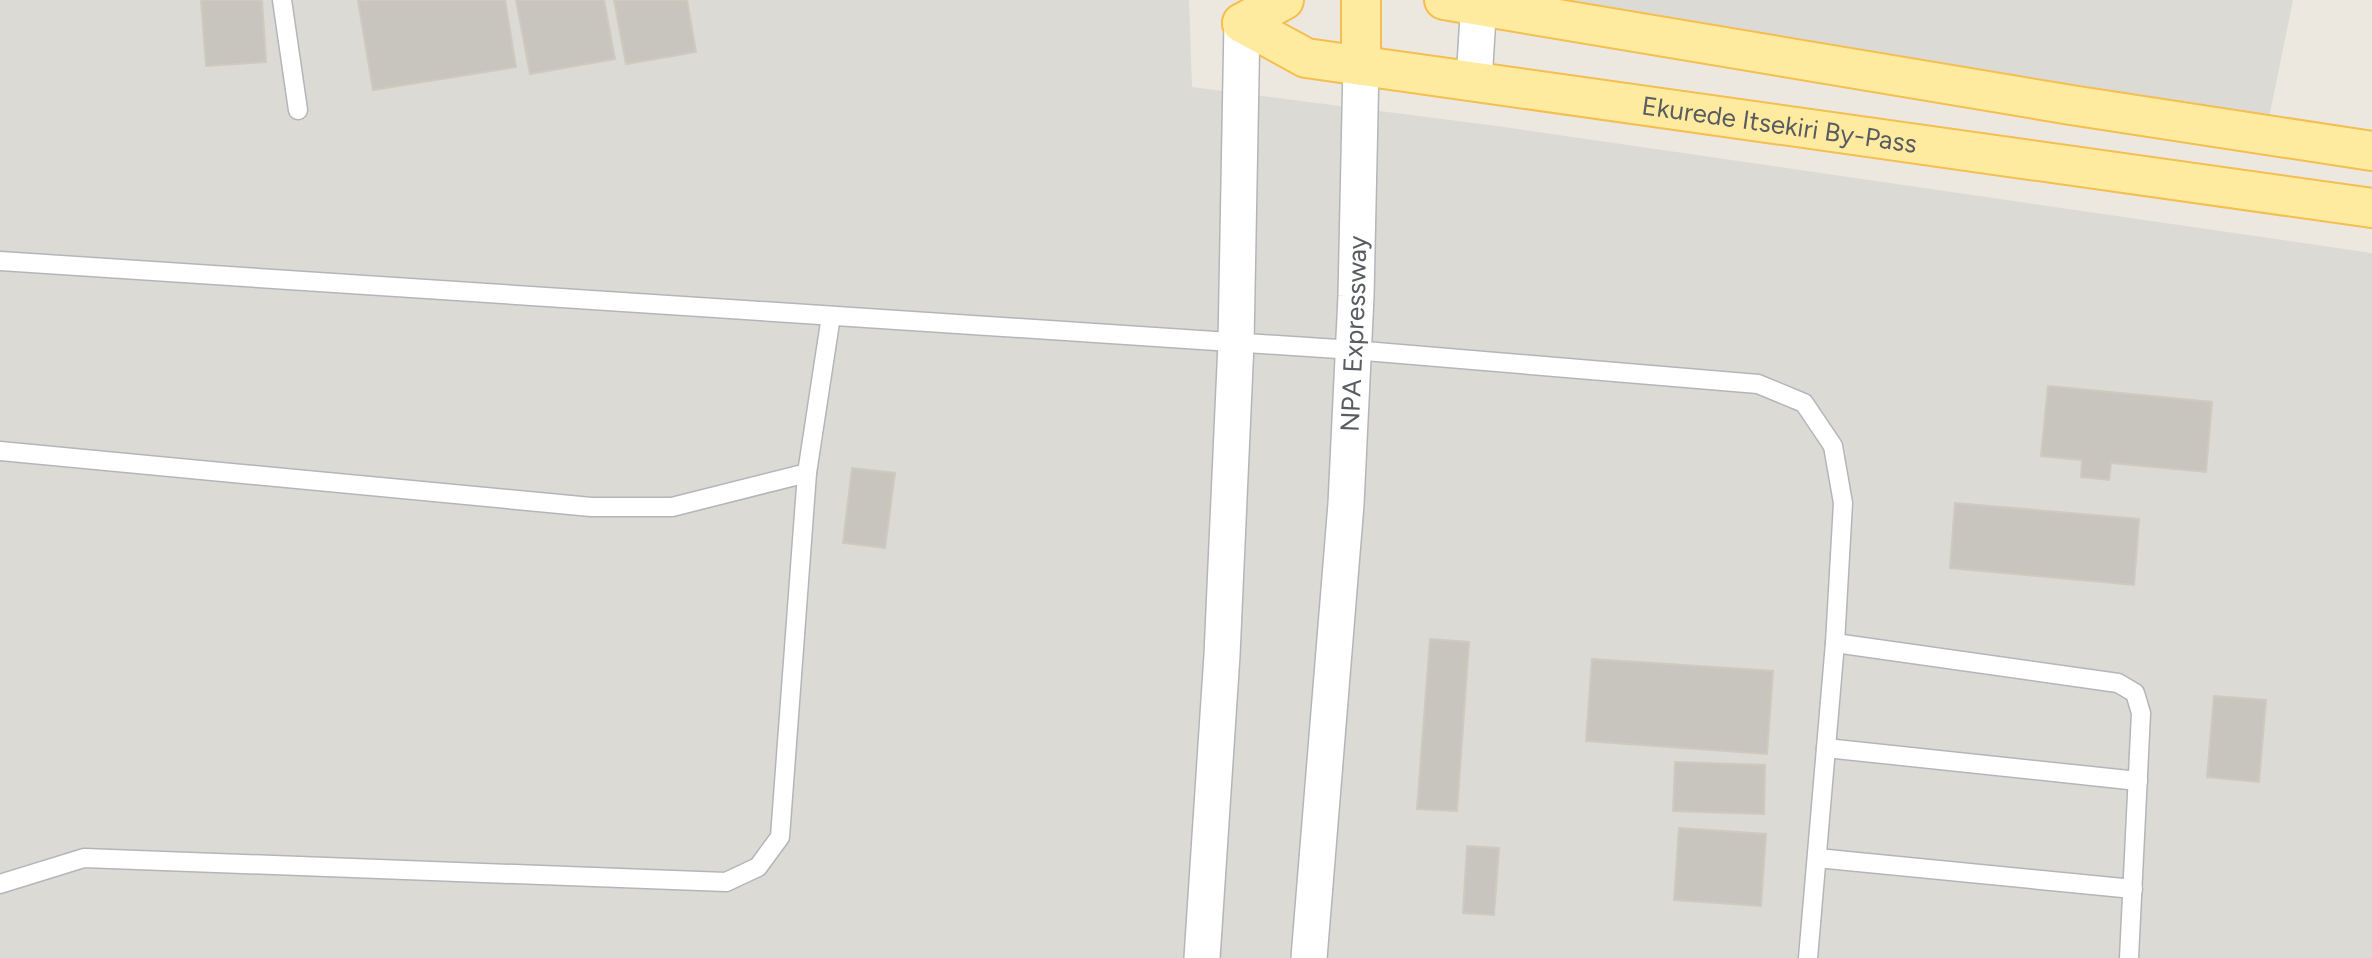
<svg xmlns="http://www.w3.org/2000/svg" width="2372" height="958" font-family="Figtree,sans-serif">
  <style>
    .industrial { fill: #dcdad4 }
    .building { fill: #c8c5be; stroke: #d0c9bd; stroke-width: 2 }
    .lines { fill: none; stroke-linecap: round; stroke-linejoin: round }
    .lane-casing { stroke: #b2b6bb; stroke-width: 21 }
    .street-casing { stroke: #b2b6bb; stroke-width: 38 }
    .primary-casing { stroke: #f4be50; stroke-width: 42 }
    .lane { stroke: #fff; stroke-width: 18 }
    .street { stroke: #fff; stroke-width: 35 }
    .primary { stroke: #ffeba0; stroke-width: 38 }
    .labels { text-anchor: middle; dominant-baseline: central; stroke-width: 7; stroke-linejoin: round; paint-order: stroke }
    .street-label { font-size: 26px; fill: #585c61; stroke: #fff }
  </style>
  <rect width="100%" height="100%" fill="#ece8df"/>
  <g class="industrial">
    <polygon points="0,0 1189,0 1192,87 1497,126 2372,253 2372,958 0,958"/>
    <polygon points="1485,0 2293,0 2268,123"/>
  </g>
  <g class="building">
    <polygon points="201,0 262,0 266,62 206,66"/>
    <polygon points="365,0 505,0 516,67 373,90 358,1"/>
    <polygon points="516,0 604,0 615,59 530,74"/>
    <polygon points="614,0 687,0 696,52 626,64"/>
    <polygon points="2048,386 2212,402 2206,472 2111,463 2109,480 2081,477 2082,460 2041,456"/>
    <polygon points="852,468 895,473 885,548 843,543"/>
    <polygon points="1955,503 2139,519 2134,585 1950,568"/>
    <polygon points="1430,639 1469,642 1457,811 1417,809"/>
    <polygon points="1592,659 1773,671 1767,754 1586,741"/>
    <polygon points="2214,696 2266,700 2259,782 2207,777"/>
    <polygon points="1675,762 1765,765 1764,814 1673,811"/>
    <polygon points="1679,828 1766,834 1761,906 1674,900"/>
    <polygon points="1467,846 1499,848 1494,915 1463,913"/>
  </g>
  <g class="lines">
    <defs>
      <g id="lane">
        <polyline points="282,0 298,110"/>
        <polyline points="0,261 1353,350 1758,384 1804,403 1833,446 1843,503 1835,643 1808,958"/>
        <polyline points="0,451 591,507 672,507 807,473"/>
        <polyline points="1835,643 2118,683 2135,693 2141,713 2129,958"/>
        <polyline points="1826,748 2138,781"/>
        <polyline points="1817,858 2133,889"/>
        <polyline points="0,884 84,858 726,882 758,867 780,837 807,473 831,316"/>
      </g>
      <g id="street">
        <polyline points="1474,81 1479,0"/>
        <polyline points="1202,958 1222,655 1236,343 1242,23"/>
        <path id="s1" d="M1309,958L1346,504L1356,296L1361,66"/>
      </g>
      <g id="primary">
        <polyline points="1361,0 1361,66"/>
        <polyline points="1444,0 2071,105 2372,151"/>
        <path id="s2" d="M1242,23L1306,58L2372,208"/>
        <polyline points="1242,23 1284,0"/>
      </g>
    </defs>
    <use href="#lane" class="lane-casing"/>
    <use href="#street" class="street-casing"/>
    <use href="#primary" class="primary-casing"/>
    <use href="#lane" class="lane"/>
    <use href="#street" class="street"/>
    <use href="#primary" class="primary"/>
  </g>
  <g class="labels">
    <g class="street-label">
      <text stroke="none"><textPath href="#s2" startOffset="551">Ekurede Itsekiri By-Pass</textPath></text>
      <text stroke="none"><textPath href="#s1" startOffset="626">NPA Expressway</textPath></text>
    </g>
  </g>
</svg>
